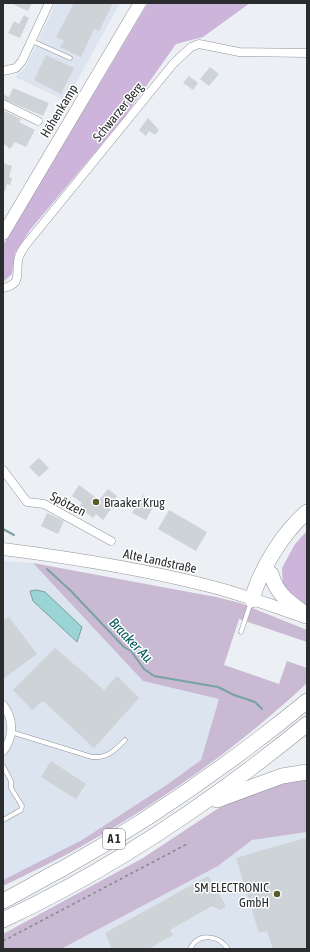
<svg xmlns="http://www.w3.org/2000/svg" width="310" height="952" font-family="'Asap Condensed',sans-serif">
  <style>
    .built { fill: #dbe4ef }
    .green { fill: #c9b9d3 }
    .forest { fill: #ccb4da }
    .water { fill: #9bd4d4; stroke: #79a2a2 }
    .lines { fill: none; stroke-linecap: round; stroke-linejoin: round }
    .stream { stroke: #79a2a2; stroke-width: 2 }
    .building { fill: #cdd3d6 }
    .lane-casing { stroke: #909499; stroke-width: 5 }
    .street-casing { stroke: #909499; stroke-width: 9 }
    .secondary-casing { stroke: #909499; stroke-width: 13 }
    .highway-casing { stroke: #909499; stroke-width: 16 }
    .path { stroke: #86898c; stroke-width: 1.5; stroke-dasharray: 3 3; stroke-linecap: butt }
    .lane { stroke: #fff; stroke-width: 4 }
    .street { stroke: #fff; stroke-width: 8 }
    .secondary { stroke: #fff; stroke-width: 12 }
    .highway { stroke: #fff; stroke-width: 15 }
    .poi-dot { fill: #5a5b28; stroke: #fff; stroke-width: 1.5 }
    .labels { text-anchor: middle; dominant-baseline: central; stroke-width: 3; stroke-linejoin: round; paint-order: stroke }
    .shield { fill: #fff; stroke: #6a6b6d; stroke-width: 1 }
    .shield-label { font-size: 12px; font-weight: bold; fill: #2a2c2e }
    .street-label { font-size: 13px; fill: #2a2c2e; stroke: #fff }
    .poi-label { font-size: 13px; fill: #2a2c2e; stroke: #fff; text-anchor: start }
    .water-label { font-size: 14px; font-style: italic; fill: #02585a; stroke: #fff }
  </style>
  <rect width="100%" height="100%" fill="#ecf0f5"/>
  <g class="built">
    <polygon points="56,3 120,3 66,101 15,77 25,68"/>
    <polygon points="3,561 33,563 143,681 219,699 201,760 168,784 82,840 3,880"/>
    <polygon points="307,832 307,949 61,949 218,866 252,840"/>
  </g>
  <g class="green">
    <path d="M33,563L216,597L240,603L307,630V642L239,619L224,665L279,684L287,661L307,668V683C240,746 162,801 82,846C56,861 29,873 3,886V880L82,840L168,784L201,760L219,699L143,681Z"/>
    <polygon points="307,777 307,832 252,840 218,866 61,949 3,949 3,934 143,858 214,811 242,795 259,788"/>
  </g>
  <g class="forest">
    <polygon points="148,3 250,3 203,37 176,44 123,119 30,230 15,253 12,274 3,282 3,245"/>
    <polygon points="307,531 307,608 283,588 282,568 295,544"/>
  </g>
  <polygon class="water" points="37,590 45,592 82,627 77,642 33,601 30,591"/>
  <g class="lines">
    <g class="stream">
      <polyline points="3,529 14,535"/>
      <polyline points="47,569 70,590 124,647 131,651 144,669 154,676 218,687 234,695 255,702 262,709"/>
    </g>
  </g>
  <g class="building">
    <polygon points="10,3 32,3 28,11"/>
    <polygon points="74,3 113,3 99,31 94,29 81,57 60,47 64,41 56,37"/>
    <polygon points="24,15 29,18 20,38 8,33 14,21 19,24"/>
    <polygon points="46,55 74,68 61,94 34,80"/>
    <polygon points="210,67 219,74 209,86 200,79"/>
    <polygon points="189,76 198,83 193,90 183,83"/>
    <polygon points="13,88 49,103 43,116 3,99 3,94 9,97"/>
    <polygon points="4,111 21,119 19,122 35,130 26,147 15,142 10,149 3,143"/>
    <polygon points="148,118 159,130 155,135 149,131 146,136 139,130"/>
    <polygon points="3,163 12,166 9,177 12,178 10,185 7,184 5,191 3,191"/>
    <polygon points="39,458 49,468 39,477 29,467"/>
    <polygon points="79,485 99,500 108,489 117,496 109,508 111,509 103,520 96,514 93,518 79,507 82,503 72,496"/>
    <polygon points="143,495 156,502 146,520 132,513"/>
    <polygon points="169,510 207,532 196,551 158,529"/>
    <polygon points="47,513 64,521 58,534 41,526"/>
    <polygon points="9,617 37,654 3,679 3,621"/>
    <polygon points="55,648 104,690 117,676 139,698 94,748 43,701 32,710 13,690"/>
    <polygon points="51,761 86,784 76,799 41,777"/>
    <polygon points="305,838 307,845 307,949 273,949 267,931 259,933 236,858"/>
    <polygon points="208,876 226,906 220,910 212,906 170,930 173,935 148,949 112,949 105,933"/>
  </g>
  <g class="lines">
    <defs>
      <g id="lane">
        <polyline points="32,41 70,58"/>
        <polyline points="241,632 251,602"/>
        <path d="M11,732L92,757C108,758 114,751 125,740"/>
        <polyline points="3,766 11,781 11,788 22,806 21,810 3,820"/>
        <path d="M190,949C198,932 219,935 228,949"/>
      </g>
      <g id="street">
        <polyline points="3,71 16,68 22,61 49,3"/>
        <polyline points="3,104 38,121"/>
        <path d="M3,288C22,284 16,275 18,261C19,252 27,243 33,236L173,64L191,47L199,44L239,52L307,53"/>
        <polyline points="3,470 27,502 44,504 111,541"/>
        <path d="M3,705C14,719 14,737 3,751"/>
      </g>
      <g id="secondary">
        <polyline points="3,234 140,3"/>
        <path d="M3,549C74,558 144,569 213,587C244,595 275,607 305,617"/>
      </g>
      <g id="highway">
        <path d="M271,574C277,595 290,603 307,615"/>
        <path d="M252,600C259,571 284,531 307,512"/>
        <polyline points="217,800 282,776 307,772"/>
        <path d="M3,901C23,891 42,879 62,869C148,821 230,764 307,701"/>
        <path d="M3,920C112,869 214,800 307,724"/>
      </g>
    </defs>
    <use href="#lane" class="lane-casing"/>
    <use href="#street" class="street-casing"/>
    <use href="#secondary" class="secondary-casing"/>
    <use href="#highway" class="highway-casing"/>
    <polyline class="path" points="3,941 189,843"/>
    <use href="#lane" class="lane"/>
    <use href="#street" class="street"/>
    <use href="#secondary" class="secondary"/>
    <use href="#highway" class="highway"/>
  </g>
  <g class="poi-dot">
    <circle cx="96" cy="502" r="4"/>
    <circle cx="277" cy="894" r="4"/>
  </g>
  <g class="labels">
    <rect class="shield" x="103" y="829" width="22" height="20" rx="3"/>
    <g class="shield-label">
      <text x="114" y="839">A 1</text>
    </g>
    <g class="street-label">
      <text transform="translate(59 111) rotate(-59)">Höhenkamp</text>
      <text transform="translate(118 112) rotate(-51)">Schwarzer Berg</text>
      <text transform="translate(68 504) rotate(27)">Spötzen</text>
      <text transform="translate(160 561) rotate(12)">Alte Landstraße</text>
    </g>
    <g class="poi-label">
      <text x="104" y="502">Braaker Krug</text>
      <text x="269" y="887" text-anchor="end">SM ELECTRONIC<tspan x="269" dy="15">GmbH</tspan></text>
    </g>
    <g class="water-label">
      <text transform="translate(131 640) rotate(46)">Braaker Au</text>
    </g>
  </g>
  <rect width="310" height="952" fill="none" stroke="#2a2c2e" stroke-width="8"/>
</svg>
